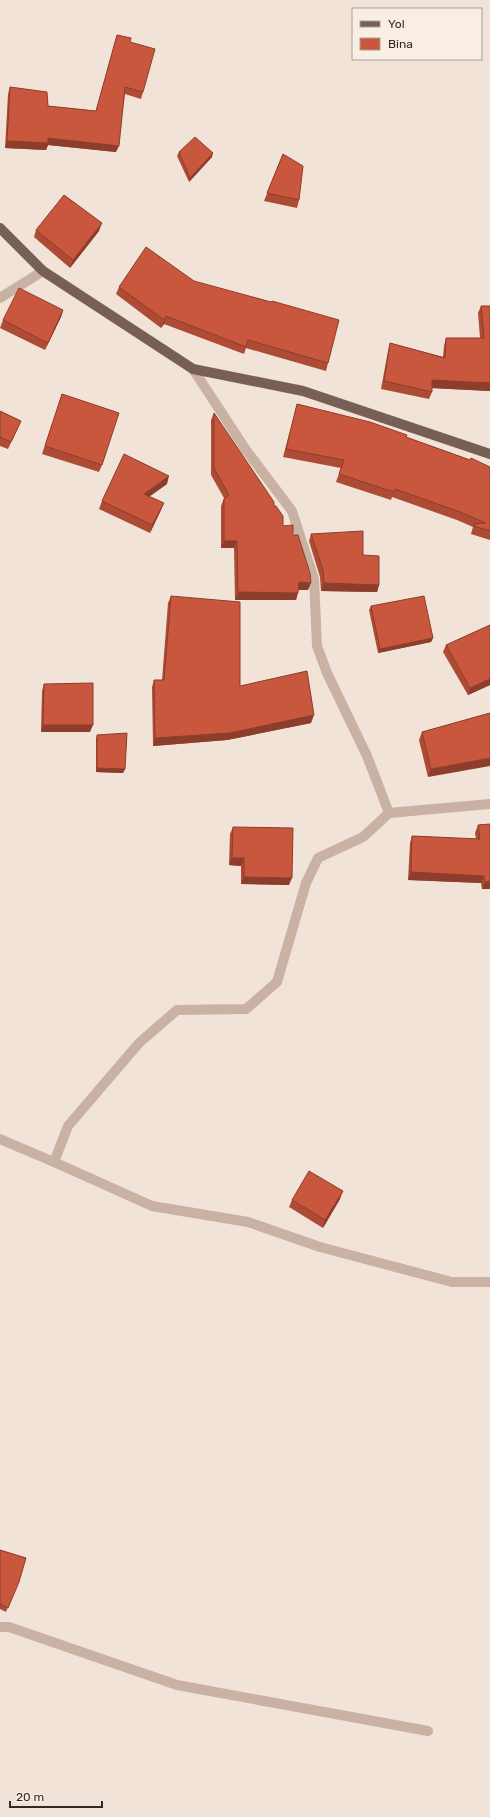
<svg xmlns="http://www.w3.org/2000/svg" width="490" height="1817" font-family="Rubik,sans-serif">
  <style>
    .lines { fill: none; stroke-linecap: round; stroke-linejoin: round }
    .minor { stroke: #c9b2a3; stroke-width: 10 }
    .major { stroke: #775f56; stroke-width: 10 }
    .wall { fill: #ad4b35 }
    .shaded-wall { fill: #8d3d2b }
    .building { fill: #c9573e; stroke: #8d3d2b }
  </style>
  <rect width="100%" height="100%" fill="#f1e3d7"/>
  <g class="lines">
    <g class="minor">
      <polyline points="0,298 43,271"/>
      <polyline points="193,369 246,450 292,511 314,579 317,646 327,673 367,756 389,813 490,804"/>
      <polyline points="0,1139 54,1162 68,1126 139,1043 177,1010 246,1009 277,982 306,883 318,858 363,837 389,813"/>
      <polyline points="54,1162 152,1206 248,1222 320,1247 452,1282 490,1282"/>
      <polyline points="0,1627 9,1627 177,1685 428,1731"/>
    </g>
    <polyline class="major" points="0,228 43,271 193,369 303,391 490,454"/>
  </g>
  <g class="wall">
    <polygon points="117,35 130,42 143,92 141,99 125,94 116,152 48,145 46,150 5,148 8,94 10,87 48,106 96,111 115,42"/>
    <polygon points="179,152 212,157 189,182 177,156"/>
    <polygon points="283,154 299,200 297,208 264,201"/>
    <polygon points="36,230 99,231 70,268 34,237"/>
    <polygon points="194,281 328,363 326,371 246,348 244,354 164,324 161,328 116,294 119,287"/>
    <polygon points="481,306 490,306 490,391 432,388 432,392 429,399 381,389 388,351 390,343 443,357 444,346 446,338 480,338 478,313"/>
    <polygon points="63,310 61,317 45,350 0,328 3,320"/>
    <polygon points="62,394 102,465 99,472 42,454"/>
    <polygon points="297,404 406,437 490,467 490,540 471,534 473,527 457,520 392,497 391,500 336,482 341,468 283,457 295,412"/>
    <polygon points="0,411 21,421 18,428 8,449 0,446"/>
    <polygon points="214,413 274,506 283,526 293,535 308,590 298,590 296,600 235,600 234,548 221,548 221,506 224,498 211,475 211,420"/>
    <polygon points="167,484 149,496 161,510 150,533 99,509 102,501"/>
    <polygon points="311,534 363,555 379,585 377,592 321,591 320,577 309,541"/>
    <polygon points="171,596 240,686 311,723 227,740 153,746 152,687 154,680 162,680 168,603"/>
    <polygon points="371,606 433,638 431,642 378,653 369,610"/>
    <polygon points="490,625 490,685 468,695 443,652 446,645"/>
    <polygon points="44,684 90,732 41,732 42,691"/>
    <polygon points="490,713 428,777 419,740 422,732"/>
    <polygon points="97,735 125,769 123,773 96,772 96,739"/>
    <polygon points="490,824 490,889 482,889 481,883 408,880 410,843 412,836 476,839 475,833 478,825"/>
    <polygon points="233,827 289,885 241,884 241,866 229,865 230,834"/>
    <polygon points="340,1199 323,1228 289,1207 292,1200"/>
    <polygon points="0,1550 26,1558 6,1612 0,1609"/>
  </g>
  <g class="shaded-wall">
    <polygon points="48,138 119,146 116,152 48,145 46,150 5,148 7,141"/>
    <polygon points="213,153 212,157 189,182 190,178"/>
    <polygon points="102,223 99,231 70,268 73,260"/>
    <polygon points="63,310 61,317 45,350 48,343"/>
    <polygon points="166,316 164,324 161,328 164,320"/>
    <polygon points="432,380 490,383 490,391 430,388"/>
    <polygon points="169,476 167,484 142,502 144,494"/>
    <polygon points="164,503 161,510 150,533 152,525"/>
    <polygon points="224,541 237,541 234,548 221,548"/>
    <polygon points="299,582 311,583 308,590 296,590"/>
    <polygon points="324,583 379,585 377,592 321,591"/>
    <polygon points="238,592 298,593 296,600 235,600"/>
    <polygon points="433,638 431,642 378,653 380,649"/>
    <polygon points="490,679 490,685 468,695 470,688"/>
    <polygon points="314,715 311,723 227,740 153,746 155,738"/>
    <polygon points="43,725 93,725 90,732 41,732"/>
    <polygon points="490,758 490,766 428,777 431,769"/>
    <polygon points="97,768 125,769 123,773 96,772"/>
    <polygon points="232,858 244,858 241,866 229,865"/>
    <polygon points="411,872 484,876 481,883 408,880"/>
    <polygon points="244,877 292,878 289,885 241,884"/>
    <polygon points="490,881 490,889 482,889 485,882"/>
    <polygon points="343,1191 340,1199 323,1228 325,1220"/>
  </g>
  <g class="building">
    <polygon points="117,35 131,38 130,42 155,49 143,92 125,87 119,146 48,138 48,143 7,141 10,87 47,92 48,106 96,111"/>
    <polygon points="195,137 213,153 190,178 179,152"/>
    <polygon points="283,154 303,166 299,200 267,193"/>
    <polygon points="64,195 102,223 73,260 36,230"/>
    <polygon points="146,247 194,281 271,302 272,301 339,320 328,363 248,340 246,347 166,316 164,320 119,287"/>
    <polygon points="19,288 63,310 48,343 3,320"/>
    <polygon points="481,306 490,306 490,383 432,380 432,392 384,381 390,343 445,358 446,338 484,338"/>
    <polygon points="62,394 119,413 102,465 45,446"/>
    <polygon points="297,404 370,422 407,435 406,437 470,460 471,458 490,467 490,531 474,526 474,524 486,523 460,512 395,489 394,492 339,474 344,460 286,449"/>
    <polygon points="0,411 21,421 11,442 0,437"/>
    <polygon points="214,413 274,502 274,506 276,506 283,516 283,526 293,525 293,535 298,535 310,573 311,583 299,582 298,593 238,592 237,541 224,541 224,499 229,495 214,468"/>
    <polygon points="124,454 169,476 144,494 164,503 152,525 102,501"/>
    <polygon points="363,531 363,555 379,556 379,585 324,583 323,570 311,534"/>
    <polygon points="171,596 240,602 240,686 307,671 314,715 230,733 155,738 154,680 164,680"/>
    <polygon points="424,596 433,638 380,649 371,606"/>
    <polygon points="490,625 490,679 470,688 446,645"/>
    <polygon points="93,683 93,725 43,725 44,684"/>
    <polygon points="490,713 490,758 431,769 422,732"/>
    <polygon points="127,733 125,769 97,768 97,735"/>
    <polygon points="490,824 490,881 485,882 484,876 411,872 412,836 480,839 478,825"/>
    <polygon points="233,827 293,828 292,878 244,877 244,858 232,858"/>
    <polygon points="309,1171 343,1191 325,1220 292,1200"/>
    <polygon points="0,1550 26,1558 19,1582 8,1608 0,1604"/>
  </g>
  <rect x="352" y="8" width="130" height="52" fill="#f9eee3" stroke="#aa9f97"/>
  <rect x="360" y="21" width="20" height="6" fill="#775f56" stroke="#aa9f97"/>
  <text x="388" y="28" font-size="12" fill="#342925">Yol</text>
  <rect x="360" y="38" width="20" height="12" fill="#c9573e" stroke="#aa9f97"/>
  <text x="388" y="48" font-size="12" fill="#342925">Bina</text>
  <path d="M10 1801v6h92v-6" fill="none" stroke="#342925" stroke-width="2"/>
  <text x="16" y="1801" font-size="12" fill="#342925" stroke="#f9eee3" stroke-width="3" paint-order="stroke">20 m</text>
</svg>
